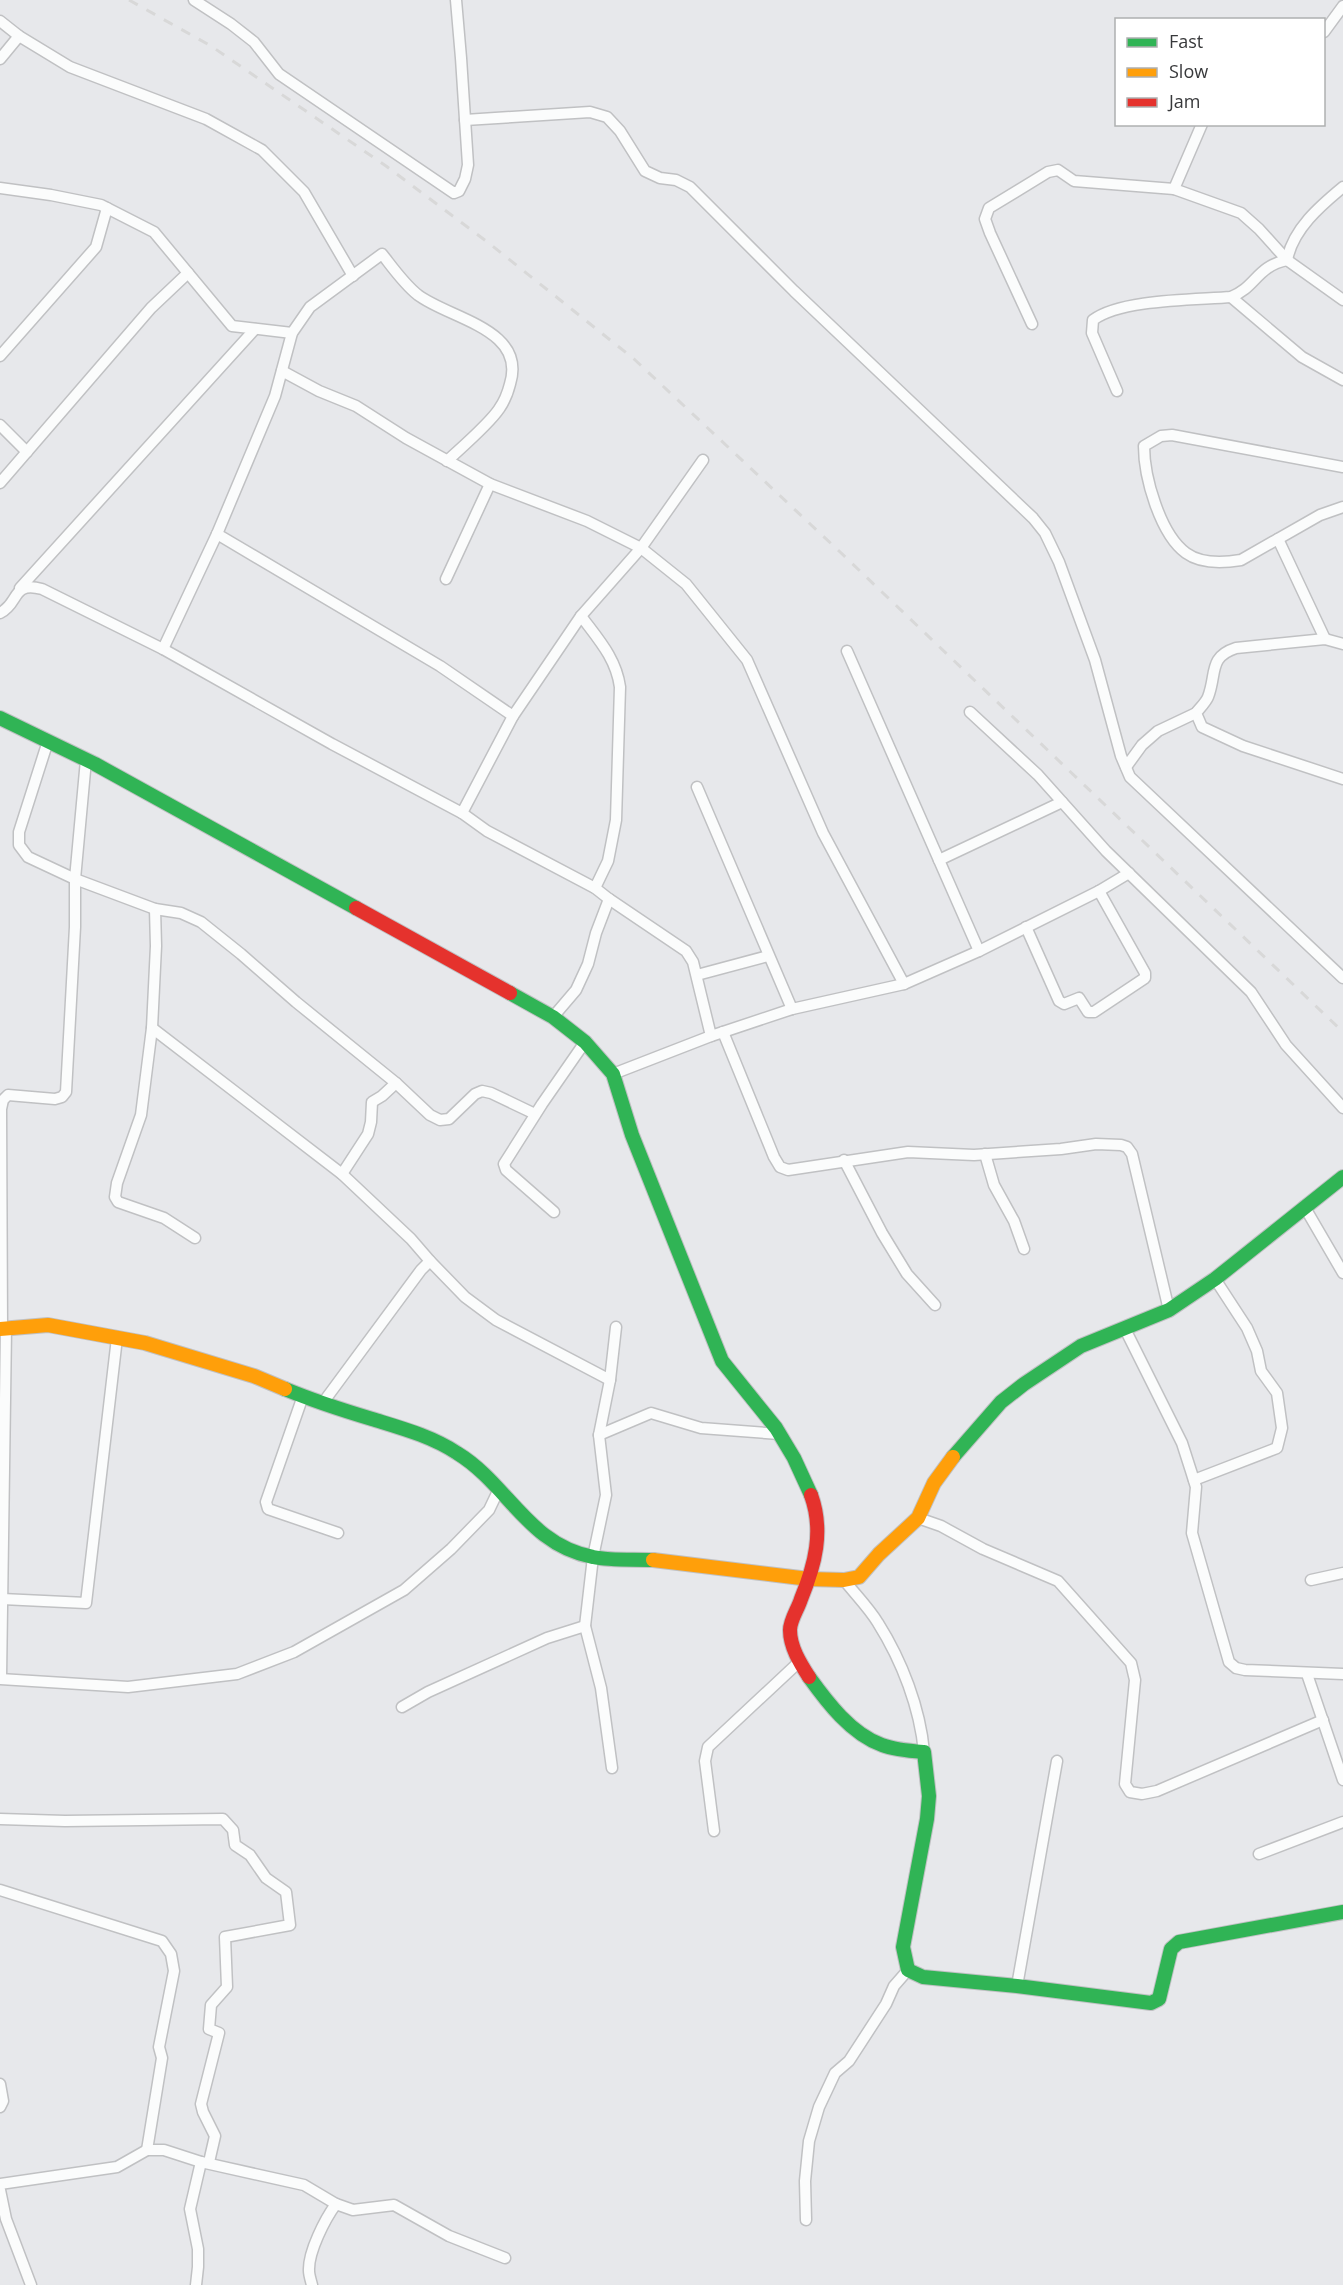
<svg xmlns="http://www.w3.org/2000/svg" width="1343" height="2285" font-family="'Open Sans',sans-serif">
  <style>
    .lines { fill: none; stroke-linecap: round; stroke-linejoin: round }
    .street-casing { stroke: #c0c1c3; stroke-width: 13 }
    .fast-casing { stroke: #c0c1c3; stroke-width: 16 }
    .slow-casing { stroke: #c0c1c3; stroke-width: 16 }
    .jam-casing { stroke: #c0c1c3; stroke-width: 16 }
    .street { stroke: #fbfcfc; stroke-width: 10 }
    .fast { stroke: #30b455; stroke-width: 14 }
    .slow { stroke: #ff9f0a; stroke-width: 14 }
    .jam { stroke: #e5322d; stroke-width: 14 }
    .rail { stroke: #d8d8d8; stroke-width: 3; stroke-dasharray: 10 10; stroke-linecap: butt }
  </style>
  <rect width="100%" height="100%" fill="#e7e8eb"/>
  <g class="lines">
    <defs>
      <g id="street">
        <polyline points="194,0 231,24 254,42 279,74 454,193 459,191 465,179 468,165 461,58 456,0"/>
        <polyline points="0,21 19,36 70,67 206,119 262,150 304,192 353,276"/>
        <polyline points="1324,32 1343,6"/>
        <polyline points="0,59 19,36"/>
        <polyline points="465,120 590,112 607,117 620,131 645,171 660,178 676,180 690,187 794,291 1033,518 1045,533 1059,562 1095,660 1121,756 1130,777 1343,978"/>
        <polyline points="1202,124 1174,189 1241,213 1259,229 1287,260 1343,300"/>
        <polyline points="0,188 51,195 101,205 154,232 232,326 292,333"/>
        <path d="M1287,260C1293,229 1320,206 1343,187"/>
        <polyline points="1231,297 1302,357 1343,380"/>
        <polyline points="1032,324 990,233 985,219 989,208 1048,172 1058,170 1074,181 1174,189"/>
        <polyline points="0,356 96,247 107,208"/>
        <polyline points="282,371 319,391 356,406 406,438 490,484 587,521 641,548 686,584 747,660 823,833 904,984"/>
        <path d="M1117,391L1092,333L1093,320C1121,299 1195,300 1231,297C1255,288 1257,266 1287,260"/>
        <polyline points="0,425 27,452"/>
        <path d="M1343,467L1172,435L1161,436L1144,446C1144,477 1160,534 1186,553C1201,564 1223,563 1241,560L1320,515L1343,507"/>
        <polyline points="0,483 151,308 188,273"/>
        <polyline points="217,534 440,666 513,716 462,813"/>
        <polyline points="1278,539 1325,639"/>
        <polyline points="446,579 490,484"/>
        <polyline points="20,588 255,329"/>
        <path d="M0,613C20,603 11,581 42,589L163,649L332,744L462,813L487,831L595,888L609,899L686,951L693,962L711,1036"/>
        <path d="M581,616C598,639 616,658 620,687L616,820L608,861L595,888"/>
        <path d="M1343,644L1325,639L1236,648C1208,657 1217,674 1208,697C1206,702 1200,708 1196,713L1202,727L1243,746L1343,779"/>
        <path d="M163,649L217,534L275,396L292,333L310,307L382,254C393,268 404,284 418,295C450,319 527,329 510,384C508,392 504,402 499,409C489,424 462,447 447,461"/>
        <polyline points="847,651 979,951"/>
        <polyline points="970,712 1038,775 1106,851 1251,992 1286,1045 1343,1108"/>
        <polyline points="513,716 581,616 641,548 703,460"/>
        <polyline points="48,741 19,832 19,845 28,857 75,879 155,909 181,913 201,922 241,954 296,1002 396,1083 430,1115 440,1120 449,1119 475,1094 482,1091 491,1093 535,1114"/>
        <polyline points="1126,767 1142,745 1158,731 1196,713"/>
        <polyline points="697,787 792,1009"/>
        <polyline points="939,860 1062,802"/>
        <polyline points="155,909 156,946 152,1028 141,1115 117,1183 115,1197 118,1202 164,1218 195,1238"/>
        <polyline points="1026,927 1059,1001 1064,1004 1079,998 1088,1012 1094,1012 1145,978 1145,973 1099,891"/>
        <polyline points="697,975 768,956"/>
        <polyline points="553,1017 576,990 588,964 596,933 609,899"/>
        <polyline points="152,1028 342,1174 411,1239 430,1261 465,1297 496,1320 610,1380"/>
        <polyline points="723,1032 774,1157 780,1167 788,1170 908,1152 974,1155 1061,1149 1096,1144 1121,1145 1127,1147 1132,1154 1169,1310"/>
        <polyline points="613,1074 711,1036 792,1009 904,984 979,951 1099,891 1129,873"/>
        <polyline points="985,1154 994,1185 1014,1221 1024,1249"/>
        <polyline points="844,1160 882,1233 907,1274 935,1305"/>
        <polyline points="342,1174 368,1134 371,1122 372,1102 382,1096 396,1083"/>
        <polyline points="1304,1206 1343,1273"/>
        <polyline points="554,1212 506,1170 504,1164 542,1104 585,1042"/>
        <polyline points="2,1329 1,1109 3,1100 8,1095 55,1099 62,1097 66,1092 75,927 75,879 86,760"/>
        <polyline points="1125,1329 1182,1443 1191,1471 1196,1487 1192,1533 1229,1662 1236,1668 1245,1670 1343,1674"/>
        <polyline points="303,1396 266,1502 268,1509 338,1533"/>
        <polyline points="322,1404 421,1270 430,1261"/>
        <polyline points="599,1435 651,1413 701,1428 779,1434"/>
        <polyline points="1194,1480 1277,1448 1282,1428 1277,1393 1261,1371 1257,1351 1247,1328 1215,1279"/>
        <polyline points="918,1518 941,1526 983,1549 1058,1581 1131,1663 1135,1680 1125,1784 1130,1792 1142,1794 1157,1791 1323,1720"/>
        <path d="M844,1580C855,1594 869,1608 878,1623C902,1661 920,1708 924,1752"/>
        <polyline points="1311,1580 1343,1573"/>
        <polyline points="2,1599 86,1603 117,1338"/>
        <polyline points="1307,1674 1343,1780"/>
        <polyline points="1,1678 6,1329"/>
        <polyline points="0,1679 128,1687 237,1674 294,1652 404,1590 451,1549 489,1510 499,1489"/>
        <polyline points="402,1707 428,1692 547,1638 585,1626"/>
        <polyline points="612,1768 601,1688 585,1626 593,1557 606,1495 599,1435 610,1380 616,1327"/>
        <polyline points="0,1819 65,1821 223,1819 233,1830 235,1845 250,1855 266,1878 286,1892 290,1925 225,1937 227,1987 211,2005 209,2029 219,2033 201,2104 203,2112 215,2136 209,2162"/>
        <polyline points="714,1831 705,1761 708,1747 799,1662"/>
        <polyline points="1259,1854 1343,1822"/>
        <polyline points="0,1890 162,1941 171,1954 174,1971 159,2047 162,2058 147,2150"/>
        <polyline points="1017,1986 1057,1761"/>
        <polyline points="0,2084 3,2101 0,2107"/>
        <polyline points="0,2184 117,2167 147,2150 164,2150 201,2162 304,2185 336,2204 353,2210 394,2205 449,2236 505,2258"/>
        <polyline points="0,2190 6,2219 31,2285"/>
        <polyline points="806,2220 805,2181 809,2141 819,2107 835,2073 849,2061 886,2004 894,1986 908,1970"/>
        <polyline points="196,2285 198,2267 198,2249 190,2209 201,2162"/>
        <path d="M312,2285C311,2281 309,2275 309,2271C308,2252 325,2219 336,2204"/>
      </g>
      <g id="fast">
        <polyline points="0,718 95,764 356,908"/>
        <polyline points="510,993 553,1017 585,1042 613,1074 632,1135 722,1361 776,1428 794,1458 811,1495"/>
        <path d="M285,1389C314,1401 342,1410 372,1419C401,1428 431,1436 457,1453C508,1484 528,1545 593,1557C612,1561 634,1559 653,1560"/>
        <polyline points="953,1457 1001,1402 1024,1384 1081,1346 1169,1310 1215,1279 1343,1177"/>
        <path d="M809,1677C827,1702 851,1734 882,1745C895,1750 910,1751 924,1752L929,1796L927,1819L903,1947L908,1970L923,1977L1017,1986L1151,2003L1159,1999L1171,1949L1179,1942L1343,1912"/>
      </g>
      <g id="slow">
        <polyline points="0,1329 48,1325 145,1343 254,1376 285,1389"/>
        <polyline points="653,1560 809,1579 844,1580 859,1577 879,1554 918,1518 934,1483 953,1457"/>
      </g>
      <g id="jam">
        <polyline points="356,908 510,993"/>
        <path d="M809,1677C800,1663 790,1647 790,1630C790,1620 798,1609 801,1599C815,1565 824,1531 811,1495"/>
      </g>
    </defs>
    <use href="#street" class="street-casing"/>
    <use href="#fast" class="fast-casing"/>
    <use href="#slow" class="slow-casing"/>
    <use href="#jam" class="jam-casing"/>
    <use href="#street" class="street"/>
    <use href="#fast" class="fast"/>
    <use href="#slow" class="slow"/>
    <use href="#jam" class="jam"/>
    <polyline class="rail" points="129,0 211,46 386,166 490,244 634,359 839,551 1343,1032"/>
  </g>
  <rect x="1115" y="18" width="210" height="108" fill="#ffffff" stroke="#afb0b1" stroke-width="1.5"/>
  <rect x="1127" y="38" width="30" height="9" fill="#30b455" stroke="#afb0b1" stroke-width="1.5"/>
  <text x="1169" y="48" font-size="18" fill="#38393b">Fast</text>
  <rect x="1127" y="68" width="30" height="9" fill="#ff9f0a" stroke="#afb0b1" stroke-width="1.5"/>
  <text x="1169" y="78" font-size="18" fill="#38393b">Slow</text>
  <rect x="1127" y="98" width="30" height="9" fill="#e5322d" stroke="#afb0b1" stroke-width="1.5"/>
  <text x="1169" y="108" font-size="18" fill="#38393b">Jam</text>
</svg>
